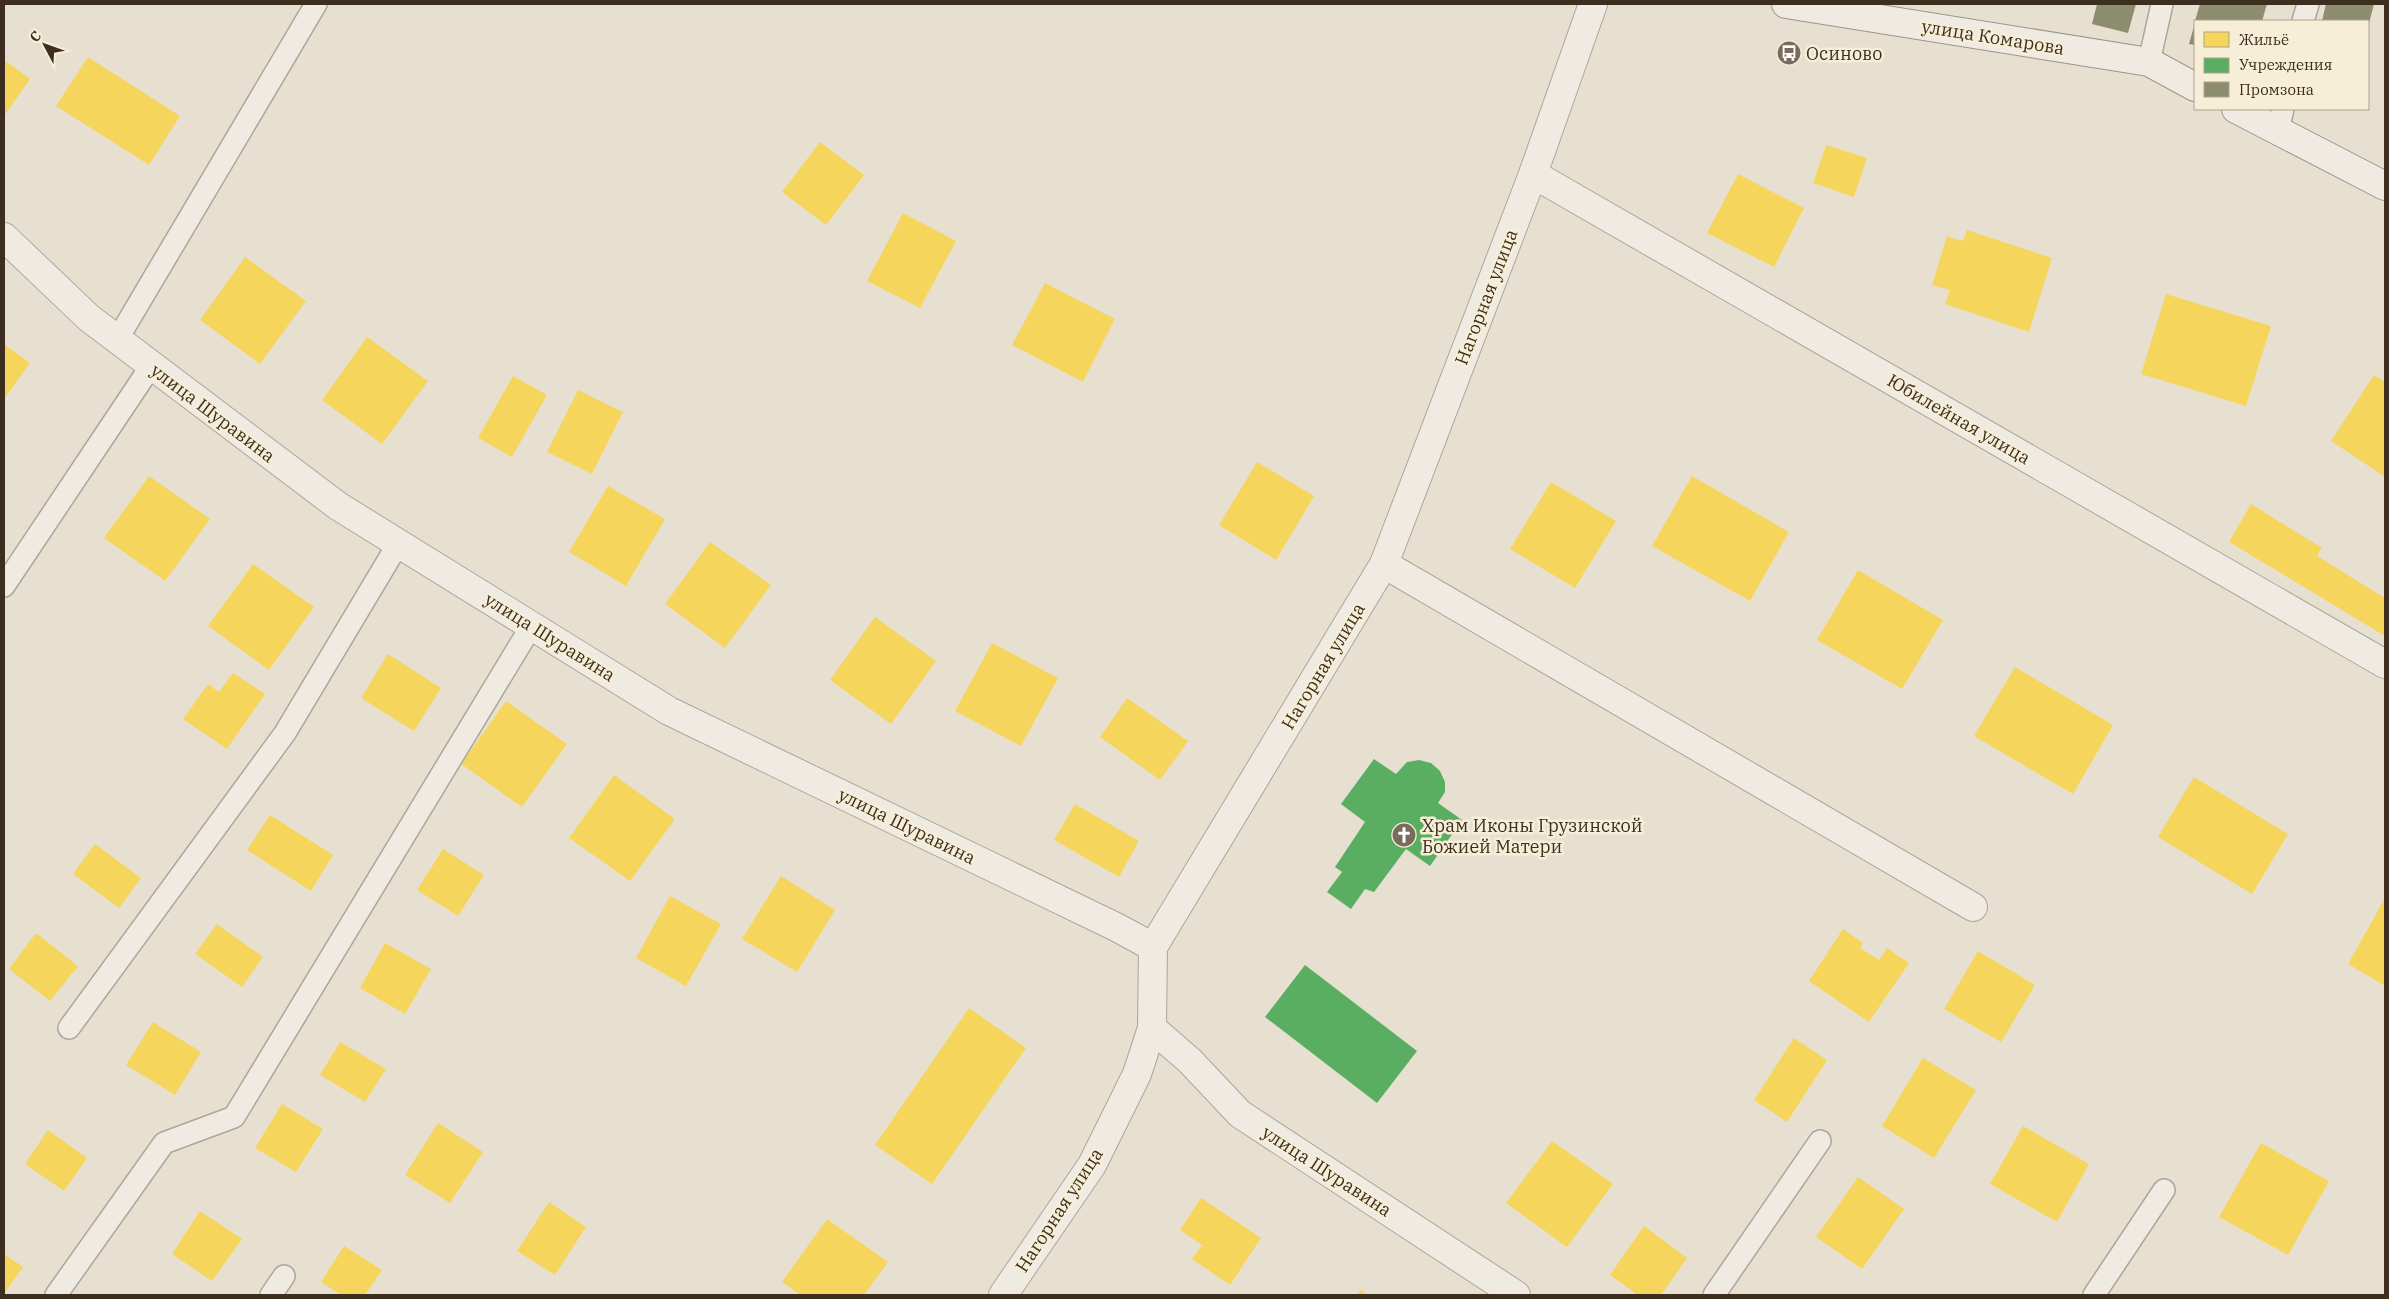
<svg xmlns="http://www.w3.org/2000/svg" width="2389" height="1299" font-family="'IBM Plex Serif',serif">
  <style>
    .homes { fill: #f6d55c }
    .public { fill: #5aae61 }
    .industry { fill: #8c8c6e }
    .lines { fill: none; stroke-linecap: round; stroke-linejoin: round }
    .lane-casing { stroke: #ada599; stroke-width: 24 }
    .street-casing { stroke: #ada599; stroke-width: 30 }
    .secondary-casing { stroke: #9c958a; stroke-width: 30 }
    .lane { stroke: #efebe3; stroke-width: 21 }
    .street { stroke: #efebe3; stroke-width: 28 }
    .secondary { stroke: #efebe3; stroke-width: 28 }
    .labels { text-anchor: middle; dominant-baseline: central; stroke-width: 5; stroke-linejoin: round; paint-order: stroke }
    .street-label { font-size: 18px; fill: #3d2e20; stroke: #f7eed8 }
    .poi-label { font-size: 18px; fill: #3d2e20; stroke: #f7eed8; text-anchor: start }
  </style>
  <rect width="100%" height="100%" fill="#e7e0d1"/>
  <g class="homes">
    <polygon points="88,57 180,116 149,165 56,106"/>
    <polygon points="4,60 30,79 4,116"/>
    <polygon points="820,142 864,175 826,225 782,192"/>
    <polygon points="1826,145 1867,158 1854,197 1813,183"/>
    <polygon points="1738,174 1804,208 1774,267 1707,233"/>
    <polygon points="903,213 956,241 920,308 867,281"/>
    <polygon points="1967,230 2052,258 2029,332 1945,304 1950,290 1932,285 1947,236 1963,241"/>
    <polygon points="245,257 306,301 260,364 200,320"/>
    <polygon points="1045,283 1115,319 1083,382 1012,345"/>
    <polygon points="2166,294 2271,326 2246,406 2141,374"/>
    <polygon points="367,337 428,381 382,444 322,400"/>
    <polygon points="4,344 30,363 4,399"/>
    <polygon points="2374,375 2385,382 2385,477 2331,441"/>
    <polygon points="513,376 547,395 512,457 478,438"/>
    <polygon points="578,390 623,412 592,474 547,452"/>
    <polygon points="1257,462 1314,496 1276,560 1219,525"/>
    <polygon points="149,476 210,519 165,581 104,538"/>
    <polygon points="1692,476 1789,532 1750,601 1652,546"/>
    <polygon points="1551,482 1616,521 1575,588 1510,549"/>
    <polygon points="608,486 665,519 626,586 569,552"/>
    <polygon points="2251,504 2322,548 2317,556 2385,598 2385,636 2229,542"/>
    <polygon points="710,542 771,585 725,648 665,604"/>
    <polygon points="253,564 314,607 269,670 208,626"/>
    <polygon points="1858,570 1943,620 1902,689 1817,640"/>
    <polygon points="875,617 936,661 891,724 830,680"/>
    <polygon points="992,643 1058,678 1021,746 955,711"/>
    <polygon points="388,654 441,688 414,731 361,698"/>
    <polygon points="2015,667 2113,725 2073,794 1974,736"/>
    <polygon points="233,673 265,694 227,749 183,719 208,684 219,692"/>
    <polygon points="1127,698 1188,741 1160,780 1100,737"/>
    <polygon points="506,701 567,744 522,807 461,764"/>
    <polygon points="614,775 675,819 630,881 569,838"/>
    <polygon points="2194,777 2288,834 2252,894 2158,837"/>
    <polygon points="1075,804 1139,841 1119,877 1054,840"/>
    <polygon points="270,815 333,855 311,891 247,850"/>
    <polygon points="95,844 141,878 119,908 73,874"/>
    <polygon points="443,849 484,875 458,916 417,890"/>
    <polygon points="781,876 835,910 797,972 742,939"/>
    <polygon points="670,896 721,924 686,986 636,958"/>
    <polygon points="2385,898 2385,986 2348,964"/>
    <polygon points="217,924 263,957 242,987 195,954"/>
    <polygon points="1843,929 1863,943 1860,948 1879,960 1887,948 1909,963 1869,1022 1809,981"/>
    <polygon points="36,933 78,966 50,1001 9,969"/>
    <polygon points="385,943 431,969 405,1014 360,988"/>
    <polygon points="1978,951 2035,985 2001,1042 1944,1009"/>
    <polygon points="969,1008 1026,1048 932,1184 875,1145"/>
    <polygon points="153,1022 201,1052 175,1095 126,1065"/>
    <polygon points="1794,1038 1827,1060 1787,1122 1754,1100"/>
    <polygon points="340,1042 386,1069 365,1102 320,1075"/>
    <polygon points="1923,1058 1976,1090 1934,1158 1882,1126"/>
    <polygon points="282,1104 323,1129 296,1172 255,1148"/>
    <polygon points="438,1123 483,1152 450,1203 405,1175"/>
    <polygon points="2023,1126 2089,1164 2057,1222 1990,1184"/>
    <polygon points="48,1130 87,1158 64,1191 25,1164"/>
    <polygon points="1552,1141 1613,1184 1567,1247 1506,1203"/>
    <polygon points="2261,1143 2329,1181 2288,1255 2219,1217"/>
    <polygon points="1858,1177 1904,1209 1862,1269 1816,1237"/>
    <polygon points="1201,1198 1261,1238 1230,1285 1192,1259 1202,1245 1180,1230"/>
    <polygon points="549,1202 586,1227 555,1275 517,1251"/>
    <polygon points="200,1211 242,1239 212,1281 172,1254"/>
    <polygon points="827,1219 888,1262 864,1295 801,1295 782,1282"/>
    <polygon points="1644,1226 1687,1258 1661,1295 1638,1295 1610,1275"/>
    <polygon points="344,1246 382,1270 365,1295 341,1295 321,1282"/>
    <polygon points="4,1254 23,1267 4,1294"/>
    <polygon points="1361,1290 1368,1295 1357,1295"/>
  </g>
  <g class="public">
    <polygon points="1374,759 1396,774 1407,762 1419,760 1431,763 1440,771 1445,782 1445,792 1438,803 1462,820 1430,866 1406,849 1374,892 1365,889 1351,909 1327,892 1342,872 1335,867 1365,822 1341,804"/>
    <polygon points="1305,965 1417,1051 1377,1103 1265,1017"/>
  </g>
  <g class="industry">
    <polygon points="2097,4 2136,4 2128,33 2092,24"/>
    <polygon points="2200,4 2267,4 2262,21 2195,21"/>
    <polygon points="2326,4 2374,4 2368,27 2368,21 2322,21"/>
    <polygon points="2195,23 2195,45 2189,44"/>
  </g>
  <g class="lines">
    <defs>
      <g id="lane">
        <polyline points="2303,21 2308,4"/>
        <polyline points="2149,62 2162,4"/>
        <polyline points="2278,131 2283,109"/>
        <polyline points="117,340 316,4"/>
        <polyline points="4,586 151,366"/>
        <polyline points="69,1028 285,733 398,544"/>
        <polyline points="56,1295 164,1143 234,1117 532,625"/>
        <polyline points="271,1295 284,1276"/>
        <polyline points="1714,1295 1820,1141"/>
        <polyline points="2094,1295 2164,1190"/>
      </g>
      <g id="street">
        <polyline points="1533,174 2385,664"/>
        <polyline points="4,237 89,318 338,506 669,711 1116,927 1153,947"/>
        <polyline points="1384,564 1973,907"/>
        <polyline points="1152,1028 1190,1061 1240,1114 1516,1295"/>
        <polyline points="1003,1295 1092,1165 1137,1074 1152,1028 1153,947 1384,564 1533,174 1593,4"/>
      </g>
      <g id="secondary">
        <polyline points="1786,4 2149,62 2195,87"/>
        <polyline points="2236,109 2385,186"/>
      </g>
    </defs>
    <use href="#lane" class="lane-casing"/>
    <use href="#street" class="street-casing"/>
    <use href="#secondary" class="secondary-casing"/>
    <use href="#lane" class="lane"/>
    <use href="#street" class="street"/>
    <use href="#secondary" class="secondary"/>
  </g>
  <defs>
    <symbol id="bus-disc" viewBox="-11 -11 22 22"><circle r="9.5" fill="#786c5e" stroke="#f7eed8"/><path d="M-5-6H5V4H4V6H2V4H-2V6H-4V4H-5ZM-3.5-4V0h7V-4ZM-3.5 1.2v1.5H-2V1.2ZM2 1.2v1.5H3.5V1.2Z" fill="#fff"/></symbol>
    <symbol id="church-disc" viewBox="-11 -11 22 22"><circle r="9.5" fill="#786c5e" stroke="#f7eed8"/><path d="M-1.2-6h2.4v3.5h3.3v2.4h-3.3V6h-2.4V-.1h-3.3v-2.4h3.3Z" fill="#fff"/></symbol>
  </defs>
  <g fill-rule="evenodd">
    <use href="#bus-disc" x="1775" y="39" width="28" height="28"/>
    <use href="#church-disc" x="1390" y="821" width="28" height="28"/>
  </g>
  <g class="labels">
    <g class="street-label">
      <text transform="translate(1993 37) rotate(9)">улица Комарова</text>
      <text transform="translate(1486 297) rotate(-69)">Нагорная улица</text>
      <text transform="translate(213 413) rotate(37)">улица Шуравина</text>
      <text transform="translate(1959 419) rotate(30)">Юбилейная улица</text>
      <text transform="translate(550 637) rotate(32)">улица Шуравина</text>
      <text transform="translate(1323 666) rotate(-59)">Нагорная улица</text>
      <text transform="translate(907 826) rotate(26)">улица Шуравина</text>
      <text transform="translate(1327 1171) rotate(33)">улица Шуравина</text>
      <text transform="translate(1059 1210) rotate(-57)">Нагорная улица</text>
    </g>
    <g class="poi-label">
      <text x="1806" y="53">Осиново</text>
      <text x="1422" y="825">Храм Иконы Грузинской<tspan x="1422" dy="21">Божией Матери</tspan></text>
    </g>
  </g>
  <rect width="2389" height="1299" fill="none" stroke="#3d2e20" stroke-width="10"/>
  <rect x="2194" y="20" width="175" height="90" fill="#f7eed8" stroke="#ada18e"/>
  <rect x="2204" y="32" width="25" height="15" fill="#f6d55c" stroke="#ada18e"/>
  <text x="2239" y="45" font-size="15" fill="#3d2e20">Жильё</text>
  <rect x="2204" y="58" width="25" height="15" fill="#5aae61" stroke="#ada18e"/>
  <text x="2239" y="70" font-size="15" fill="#3d2e20">Учреждения</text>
  <rect x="2204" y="82" width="25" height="15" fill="#8c8c6e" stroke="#ada18e"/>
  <text x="2239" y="95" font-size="15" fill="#3d2e20">Промзона</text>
  <g transform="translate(45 45) rotate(311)" stroke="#f7eed8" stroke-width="4" paint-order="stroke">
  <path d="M0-4L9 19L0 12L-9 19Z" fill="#3d2e20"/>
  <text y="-8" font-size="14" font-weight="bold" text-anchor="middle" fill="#3d2e20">С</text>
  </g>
</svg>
